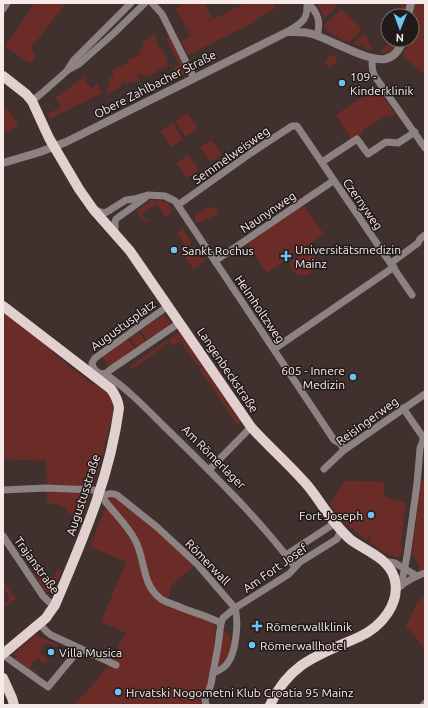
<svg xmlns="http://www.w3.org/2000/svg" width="428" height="708" font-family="Ubuntu,sans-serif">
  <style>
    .green { fill: #6b2c27 }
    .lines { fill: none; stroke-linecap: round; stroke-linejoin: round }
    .minor { stroke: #8b8281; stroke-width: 7 }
    .tertiary { stroke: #8b8281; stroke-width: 8 }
    .primary { stroke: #e2d0ce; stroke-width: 10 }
    .poi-dot { fill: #6fc2f4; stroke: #211a19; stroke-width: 1.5 }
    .labels { text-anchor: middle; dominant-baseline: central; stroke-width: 3; stroke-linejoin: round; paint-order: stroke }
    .poi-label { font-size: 12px; fill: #f6ebe9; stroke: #211a19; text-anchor: start }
    .street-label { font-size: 12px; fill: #f6ebe9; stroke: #211a19 }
  </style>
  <rect width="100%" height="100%" fill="#40302e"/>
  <g class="green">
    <polygon points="35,3 66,3 31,48 36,55 30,64 5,46"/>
    <polygon points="183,3 204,3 212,19 200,25 200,26 246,3 272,3 276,8 255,19 256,21 188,55 181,41 190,37 188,33 191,32 189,29 186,30 182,19 181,19 176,9"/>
    <polygon points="315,3 334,3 337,6 324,19 321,10"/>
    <polygon points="399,3 425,3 425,75 403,56 409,44 409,40 412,40 412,24 415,6 405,5 403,16 400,16 401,4"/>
    <polygon points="341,9 361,28 360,31 349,43 328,32 324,25 328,22"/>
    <path d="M154,33L157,39L154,40L155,42L157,41L159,49L162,48L165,56H166L168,61L166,63L167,65L171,64L172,66L171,67L169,65L162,69L161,68L147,77L146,76H144L143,74L141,76L139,74L136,75L139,80L135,82L134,81L128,83L127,82L126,83L124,81L122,82L123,84L119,85L120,87L117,88V90L114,91V90L106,94C105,90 107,89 110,86L107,80L114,76L112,70L129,62L128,60L141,54L139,50L144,47L142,42L153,37L151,34Z"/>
    <polygon points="364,34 365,35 373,50 365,49 366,46 361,44 360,47 353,44"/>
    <polygon points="170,37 187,71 186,73 178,77 173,67 179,65 179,64 166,39"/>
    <path d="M393,40H398C395,47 390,55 381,53C382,48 390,44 393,40Z"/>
    <polygon points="330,55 336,56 337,60 336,65 334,64 330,69 325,63"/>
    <polygon points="85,76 86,77 84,79 91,88 97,84 102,93 50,119 47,114 62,107 55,98"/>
    <polygon points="377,87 395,114 389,118 387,115 362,131 363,133 352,140 336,115"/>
    <polygon points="3,105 13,116 18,126 3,133"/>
    <polygon points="187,113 198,128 186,137 175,121"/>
    <polygon points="173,123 183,139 171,147 160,131"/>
    <polygon points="212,140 222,155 210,162 200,147"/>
    <polygon points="188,155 199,170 187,178 176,163"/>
    <polygon points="152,200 167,202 171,207 170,208 172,212 166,217 157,204 142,214 146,221 149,219 150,220 146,223 143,219 141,219 136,211"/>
    <polygon points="303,204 324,234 267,273 247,243"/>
    <polygon points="213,207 218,210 216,215 197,223 194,217 206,208"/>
    <polygon points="183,229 192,243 186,247 177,233"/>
    <polygon points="194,246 200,257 205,258 206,260 194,269 183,254"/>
    <path d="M308,250C327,263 307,286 293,271C291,268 290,266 290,262Z"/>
    <polygon points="3,311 47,344 53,353 92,384 100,387 109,395 112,400 113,410 110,424 98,474 96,474 89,499 82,518 66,512 67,508 52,503 52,504 47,503 46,461 3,459"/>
    <polygon points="164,314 171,324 147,340 141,330"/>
    <polygon points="139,332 146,342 137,348 130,338"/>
    <polygon points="178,333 181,334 202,365 199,367 180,341 173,346 168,340"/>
    <polygon points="128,339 135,349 109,367 102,357"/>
    <polygon points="167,340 169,343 132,369 130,366"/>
    <polygon points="203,367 241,422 238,425 199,369"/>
    <path d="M345,481L384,482V496L395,500L402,501L404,503H406L401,545L403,549C400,568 375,546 368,541L372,536L371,534L366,540L344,522L332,507L331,501Z"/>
    <polygon points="421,481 425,481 425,570 420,571 417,571 420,567 412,554"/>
    <polygon points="110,495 112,495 177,546 195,565 172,585 166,604 211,621 215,627 216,631 209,679 202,700 199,701 202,705 74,705 103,673 126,633 101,622 126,562 90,547"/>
    <polygon points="58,569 62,570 53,590 50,592 46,592 33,573 36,571 41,578 45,576 46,577 50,576 54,577"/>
    <polygon points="4,583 16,599 3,608 3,602 4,602 4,603 5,604 7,603 9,599 8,593 3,589"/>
    <polygon points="425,596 425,649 406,626 417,603"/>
    <path d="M223,631C238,636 230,657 221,665L217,666Z"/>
    <polygon points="36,635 58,645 57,647 46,643 44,646 43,646 41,647 42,651 41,654 46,656 46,658 48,659 45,664 38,659 35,661 33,661 32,663 32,665 30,668 39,675 37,677 15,659 17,656 13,654"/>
  </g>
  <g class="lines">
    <g class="minor">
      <polyline points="152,3 162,14 194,78"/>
      <path d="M308,3C318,13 321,22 317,35"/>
      <polyline points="3,9 7,3"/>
      <path d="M287,32C301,23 308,21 307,3"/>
      <path d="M373,58C371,64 372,69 374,75L425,148"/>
      <polyline points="68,69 73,61 131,3"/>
      <polyline points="32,101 42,93 68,70 79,64 113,34 145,3"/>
      <polyline points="322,162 357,139 368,154 386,142 398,143 415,132"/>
      <polyline points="178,205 251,153 292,126 297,126 412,295"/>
      <polyline points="95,210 105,213 126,200 134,199 148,195 165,196 175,201 334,440 340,443 344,450"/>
      <polyline points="115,233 115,222 116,219 145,198"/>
      <polyline points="215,261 333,181"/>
      <polyline points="391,263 418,243 420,239 425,235"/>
      <polyline points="274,349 394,267"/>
      <path d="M105,374C131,391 151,414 173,435C216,477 259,519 295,567"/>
      <path d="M105,374C98,374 93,371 92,363L95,358L168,306"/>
      <polyline points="102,375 105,374 110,370 179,323"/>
      <polyline points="324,469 344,450 425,394"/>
      <polyline points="209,470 251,427"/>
      <path d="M3,490L45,488L94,490C101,494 103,494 105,501C115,514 128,526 135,540C146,560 141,584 161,599C165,602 170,603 175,605C190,612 206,615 221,623"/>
      <path d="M104,496C109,493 111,493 117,495L157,527L197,564L235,608C239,622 236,653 227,664C224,668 218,671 213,673"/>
      <polyline points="3,536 43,596 49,602 55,605"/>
      <polyline points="286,555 335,523"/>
      <polyline points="383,561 395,563 417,576"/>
      <polyline points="401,586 407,556 417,484 420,448 423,441 423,437 403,408"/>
      <path d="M399,587C407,581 415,576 425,573"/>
      <polyline points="39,623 46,631 51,635 116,665"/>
      <polyline points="3,655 48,687 72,658"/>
      <polyline points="206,705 205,700 211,684 218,646 221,623 223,618 235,608 289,574 300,562 337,539 341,530"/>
    </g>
    <g class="tertiary">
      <polyline points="408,16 411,3"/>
      <path d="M3,163L40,152L66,142L287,32C296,32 304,31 312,34C330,39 368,62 385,59C395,57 400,49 403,40"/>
      <polyline points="424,705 425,704"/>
    </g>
    <g class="primary">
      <path d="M3,76L26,94L32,101L49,138L79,189L93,209L130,251L251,427C269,447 290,465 308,486C322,503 333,525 351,540C366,551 388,558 394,577C402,603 381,627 359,637C319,655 290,662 270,705"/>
      <path d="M3,306L111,389C116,396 118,400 119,408C110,478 82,541 55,605L50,612L46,618L3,654"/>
      <polyline points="3,678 12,698 14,705"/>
    </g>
  </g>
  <g class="poi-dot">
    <circle cx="342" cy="83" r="4"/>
    <circle cx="174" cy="250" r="4"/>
    <path d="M284 250h4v4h4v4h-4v4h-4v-4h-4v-4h4z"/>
    <circle cx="353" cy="377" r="4"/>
    <circle cx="371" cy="515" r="4"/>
    <path d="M255 620h4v4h4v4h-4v4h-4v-4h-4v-4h4z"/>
    <circle cx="252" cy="645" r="4"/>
    <circle cx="51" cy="652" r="4"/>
    <circle cx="118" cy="692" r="4"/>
  </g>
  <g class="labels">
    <g class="poi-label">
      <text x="350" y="76">109 -<tspan x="350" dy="14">Kinderklinik</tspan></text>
      <text x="295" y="249">Universitätsmedizin<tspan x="295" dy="14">Mainz</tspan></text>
      <text x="182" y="250">Sankt Rochus</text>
      <text x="345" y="370" text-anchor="end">605 - Innere<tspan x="345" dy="14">Medizin</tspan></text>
      <text x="363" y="515" text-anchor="end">Fort Joseph</text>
      <text x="266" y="626">Römerwallklinik</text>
      <text x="260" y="645">Römerwallhotel</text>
      <text x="59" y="652">Villa Musica</text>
      <text x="126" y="692">Hrvatski Nogometni Klub Croatia 95 Mainz</text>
    </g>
    <g class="street-label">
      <text transform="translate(155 84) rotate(-27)">Obere Zahlbacher Straße</text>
      <text transform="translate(231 155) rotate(-35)">Semmelweisweg</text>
      <text transform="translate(363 204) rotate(55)">Czernyweg</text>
      <text transform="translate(268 212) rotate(-34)">Naunynweg</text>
      <text transform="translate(260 309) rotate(56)">Helmholtzweg</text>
      <text transform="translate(123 325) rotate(-36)">Augustusplatz</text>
      <text transform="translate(228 370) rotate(56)">Langenbeckstraße</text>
      <text transform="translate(367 421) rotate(-36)">Reisingerweg</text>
      <text transform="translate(214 457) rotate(45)">Am Römerlager</text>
      <text transform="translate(83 495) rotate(-72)">Augustusstraße</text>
      <text transform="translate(208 562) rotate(46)">Römerwall</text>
      <text transform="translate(37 565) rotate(54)">Trajanstraße</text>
      <text transform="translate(275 568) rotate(-35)">Am Fort Josef</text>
    </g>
  </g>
  <rect width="428" height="708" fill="none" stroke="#f6ebe9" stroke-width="8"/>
  <g transform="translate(400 28) rotate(181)"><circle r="19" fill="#211a19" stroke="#766e6c"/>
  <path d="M0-3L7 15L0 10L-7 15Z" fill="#6fc2f4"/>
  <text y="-6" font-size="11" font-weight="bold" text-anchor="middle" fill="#f6ebe9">N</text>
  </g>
</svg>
